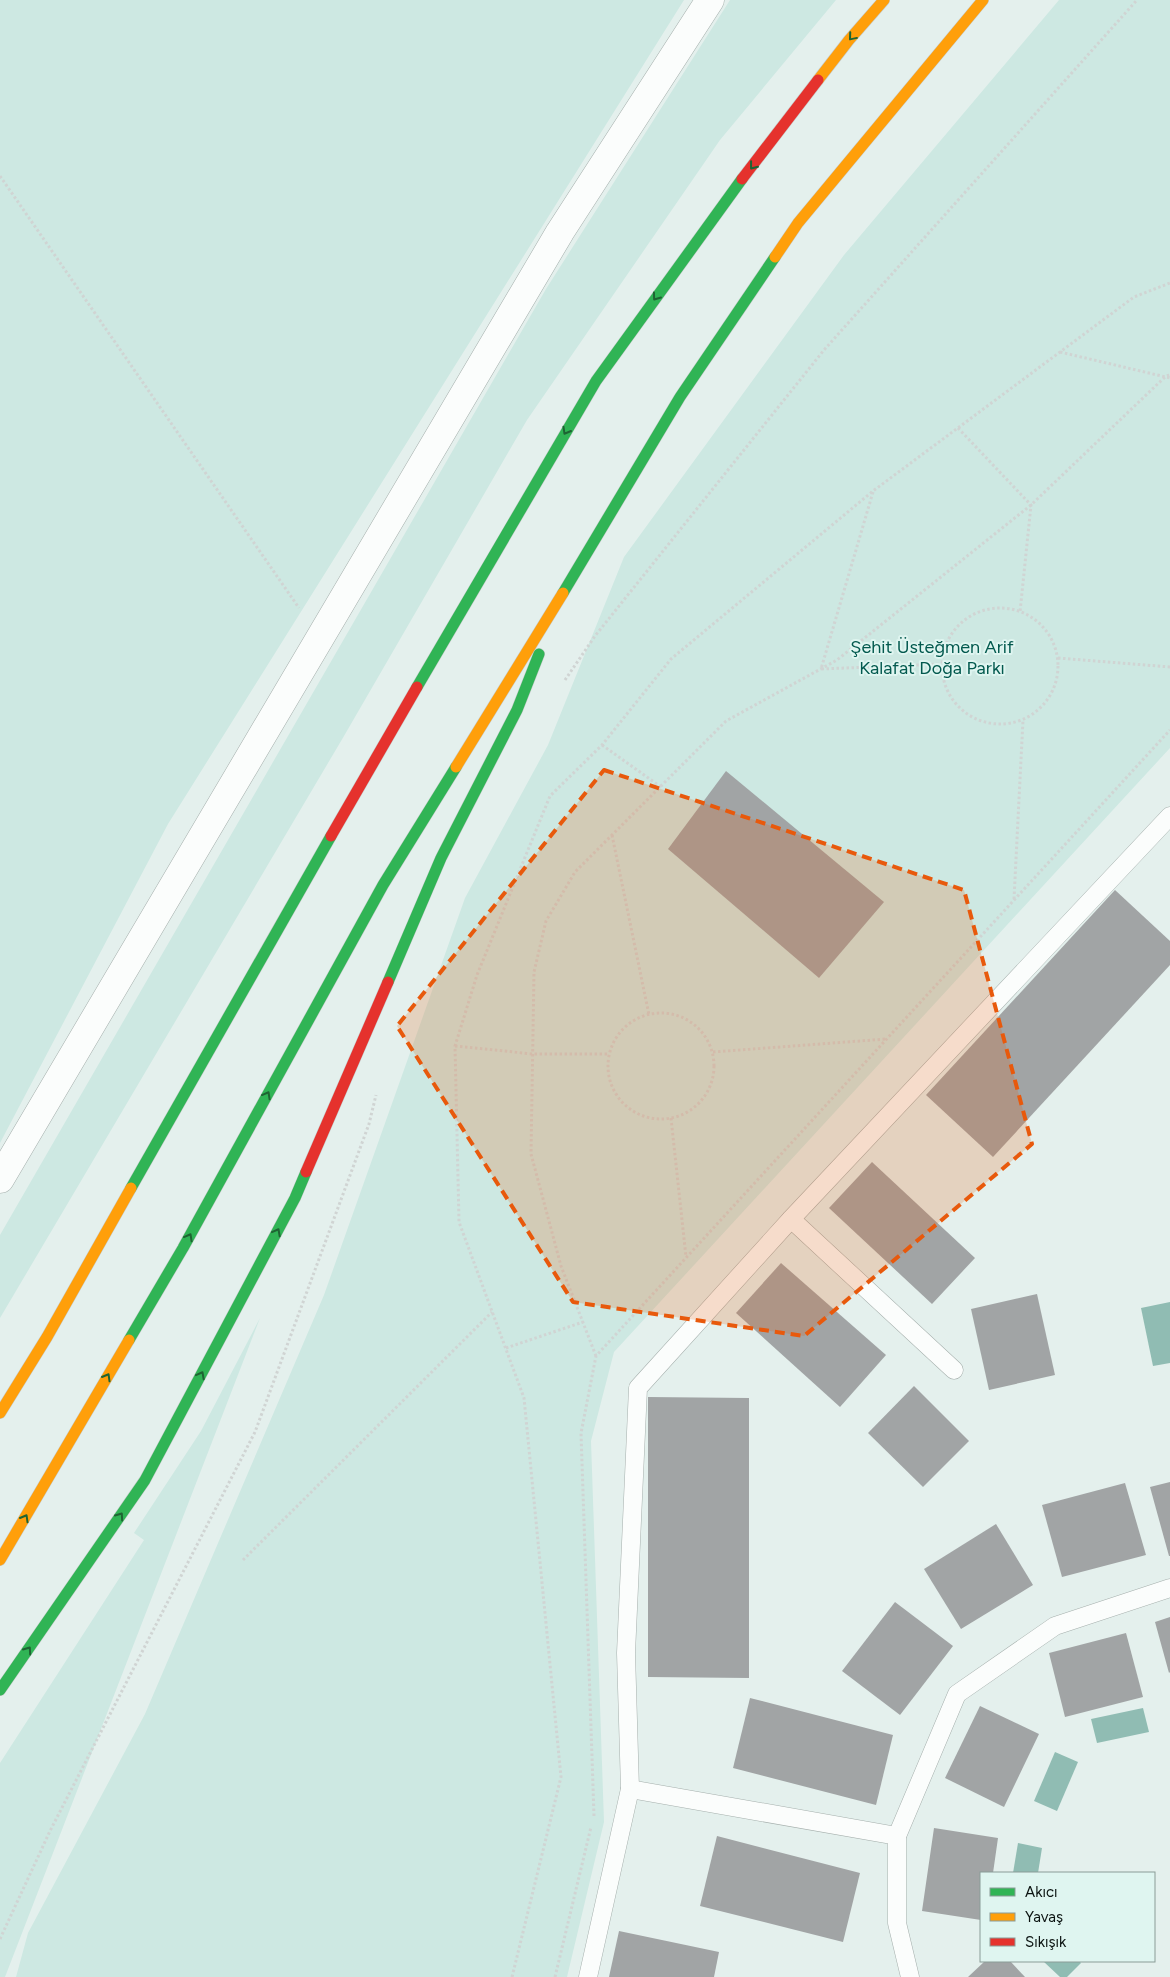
<svg xmlns="http://www.w3.org/2000/svg" width="1170" height="1977" font-family="Figtree,sans-serif">
  <style>
    .green { fill: #cde8e2 }
    .water { fill: #90bcb3 }
    .building { fill: #a1a4a5 }
    .lines { fill: none; stroke-linecap: round; stroke-linejoin: round }
    .lane-casing { stroke: #a5afac; stroke-width: 19 }
    .street-casing { stroke: #a5afac; stroke-width: 29 }
    .fast-casing { stroke: #c5cac9; stroke-width: 12 }
    .slow-casing { stroke: #c5cac9; stroke-width: 12 }
    .jam-casing { stroke: #c5cac9; stroke-width: 12 }
    .path { stroke: #d0d4d3; stroke-width: 3; stroke-dasharray: 2.5 2.5; stroke-linecap: butt }
    .lane { stroke: #fbfdfc; stroke-width: 18 }
    .street { stroke: #fbfdfc; stroke-width: 28 }
    .fast { stroke: #30b455; stroke-width: 11 }
    .slow { stroke: #ff9f0a; stroke-width: 11 }
    .jam { stroke: #e5322d; stroke-width: 11 }
    .oneway { stroke: #1e6433 }
    .marked { fill: #e8590c; fill-opacity: 0.2; stroke: #e8590c; stroke-width: 4; stroke-dasharray: 10 6; stroke-linejoin: round }
    .labels { text-anchor: middle; dominant-baseline: central; stroke-width: 4; stroke-linejoin: round; paint-order: stroke }
    .park-label { font-size: 18px; fill: #03594e; stroke: #dff5f0 }
  </style>
  <rect width="100%" height="100%" fill="#e4f0ed"/>
  <g class="green">
    <polygon points="0,0 684,0 168,824 0,1143"/>
    <polygon points="730,0 836,0 720,140 527,420 344,736 0,1318 0,1235 546,289"/>
    <polygon points="1059,0 1170,0 1170,748 614,1352 591,1441 604,1822 567,1977 16,1977 28,1933 145,1714 324,1295 465,898 548,745 624,557 844,255"/>
    <polygon points="260,1318 5,1977 0,1977 0,1763 144,1540 134,1533 201,1431"/>
  </g>
  <g class="water">
    <polygon points="1170,1302 1170,1363 1153,1366 1141,1308"/>
    <polygon points="1143,1708 1149,1732 1097,1743 1091,1719"/>
    <polygon points="1055,1752 1078,1762 1057,1811 1034,1801"/>
    <polygon points="1018,1843 1042,1848 1038,1873 1013,1873"/>
    <polygon points="1043,1961 1079,1961 1081,1963 1067,1977 1060,1977"/>
  </g>
  <g class="building">
    <polygon points="726,771 884,902 819,978 668,849"/>
    <polygon points="1115,890 1170,941 1170,965 993,1157 926,1095"/>
    <polygon points="872,1162 975,1258 932,1304 829,1208"/>
    <polygon points="781,1263 886,1355 840,1407 736,1313"/>
    <polygon points="1037,1294 1055,1375 989,1390 971,1309"/>
    <polygon points="914,1386 969,1441 923,1487 868,1433"/>
    <polygon points="648,1397 749,1398 749,1678 648,1677"/>
    <polygon points="1170,1482 1170,1556 1169,1556 1150,1487"/>
    <polygon points="1125,1483 1146,1555 1062,1577 1042,1505"/>
    <polygon points="996,1524 1033,1585 961,1629 924,1569"/>
    <polygon points="895,1602 953,1646 900,1715 842,1671"/>
    <polygon points="1170,1617 1170,1672 1169,1673 1155,1622"/>
    <polygon points="1126,1633 1143,1697 1065,1717 1049,1653"/>
    <polygon points="750,1698 893,1735 876,1805 733,1768"/>
    <polygon points="980,1706 1039,1734 1004,1807 945,1778"/>
    <polygon points="934,1828 998,1838 993,1873 981,1873 981,1920 922,1911"/>
    <polygon points="717,1836 860,1873 843,1942 700,1906"/>
    <polygon points="619,1931 719,1952 714,1977 609,1977"/>
    <polygon points="985,1961 1010,1961 1025,1977 968,1977"/>
  </g>
  <g class="lines">
    <defs>
      <g id="lane">
        <polyline points="791,1219 954,1370"/>
        <polyline points="630,1789 897,1836"/>
        <polyline points="588,1977 630,1789 626,1653 638,1388 791,1219 1170,816"/>
        <polyline points="910,1977 897,1923 897,1836 957,1694 1055,1626 1170,1588"/>
      </g>
      <polyline id="street" points="0,1179 560,232 710,0"/>
      <g id="fast">
        <polyline points="563,593 680,397 775,257"/>
        <polyline points="417,687 596,381 742,179"/>
        <polyline points="388,982 441,858 517,710 539,654"/>
        <polyline points="131,1188 331,836"/>
        <polyline points="129,1340 183,1248 383,885 456,767"/>
        <polyline points="0,1690 145,1480 295,1198 306,1172"/>
      </g>
      <g id="slow">
        <polyline points="818,80 849,40 884,0"/>
        <polyline points="775,257 798,223 983,0"/>
        <polyline points="456,767 563,593"/>
        <polyline points="0,1413 47,1337 131,1188"/>
        <polyline points="0,1560 129,1340"/>
      </g>
      <g id="jam">
        <polyline points="742,179 818,80"/>
        <polyline points="331,836 417,687"/>
        <polyline points="306,1172 388,982"/>
      </g>
    </defs>
    <use href="#lane" class="lane-casing"/>
    <use href="#street" class="street-casing"/>
    <use href="#fast" class="fast-casing"/>
    <use href="#slow" class="slow-casing"/>
    <use href="#jam" class="jam-casing"/>
    <g class="path">
      <polyline points="0,176 299,608"/>
      <polyline points="1060,352 1170,378"/>
      <polyline points="958,428 1031,505 1020,612"/>
      <polyline points="873,492 821,669 942,664"/>
      <circle cx="1000" cy="666" r="58"/>
      <polyline points="1058,658 1170,667"/>
      <polyline points="565,680 595,636 824,350 1137,0"/>
      <polyline points="602,745 661,787"/>
      <polyline points="612,835 649,1015"/>
      <polyline points="1014,899 1023,720"/>
      <circle cx="661" cy="1066" r="53"/>
      <polyline points="455,1046 533,1054 609,1054"/>
      <polyline points="713,1052 886,1039"/>
      <polyline points="671,1118 686,1257"/>
      <polyline points="506,1348 583,1322"/>
      <polyline points="596,1356 561,1266 531,1154 534,972 546,921 575,872 726,721 837,660 1031,505 1166,376 1170,375"/>
      <polyline points="243,1560 492,1312"/>
      <polyline points="594,1816 581,1433 596,1356 1170,730"/>
      <polyline points="0,1939 50,1831 255,1432 369,1124 376,1095"/>
      <polyline points="512,1977 561,1777 524,1398 459,1222 455,1046 477,975 550,796 602,745 671,659 873,491 1134,297 1170,283"/>
      <polyline points="555,1977 591,1827"/>
    </g>
    <use href="#lane" class="lane"/>
    <use href="#street" class="street"/>
    <use href="#fast" class="fast"/>
    <use href="#slow" class="slow"/>
    <use href="#jam" class="jam"/>
  </g>
  <defs><path id="oneway-chevron" d="M-2-3.5L2.5 0L-2 3.5" fill="none" stroke-width="1.6" stroke-linecap="round" stroke-linejoin="round" transform="scale(1.25)"/></defs>
  <g class="oneway">
    <use href="#oneway-chevron" transform="translate(852 37) rotate(130)"/>
    <use href="#oneway-chevron" transform="translate(753 166) rotate(128)"/>
    <use href="#oneway-chevron" transform="translate(656 297) rotate(126)"/>
    <use href="#oneway-chevron" transform="translate(566 431) rotate(120)"/>
    <use href="#oneway-chevron" transform="translate(267 1095) rotate(-61)"/>
    <use href="#oneway-chevron" transform="translate(277 1232) rotate(-62)"/>
    <use href="#oneway-chevron" transform="translate(189 1237) rotate(-61)"/>
    <use href="#oneway-chevron" transform="translate(201 1375) rotate(-62)"/>
    <use href="#oneway-chevron" transform="translate(107 1377) rotate(-60)"/>
    <use href="#oneway-chevron" transform="translate(120 1516) rotate(-55)"/>
    <use href="#oneway-chevron" transform="translate(25 1518) rotate(-60)"/>
    <use href="#oneway-chevron" transform="translate(28 1650) rotate(-55)"/>
  </g>
  <path class="marked" d="M604,770L964,890L1032,1144L804,1336L573,1302L397,1026Z"/>
  <g class="labels">
    <g class="park-label">
      <text x="932" y="647">Şehit Üsteğmen Arif<tspan x="932" dy="21">Kalafat Doğa Parkı</tspan></text>
    </g>
  </g>
  <rect x="980" y="1872" width="175" height="90" fill="#dff5f0" stroke="#8a9b97"/>
  <rect x="990" y="1888" width="25" height="8" fill="#30b455" stroke="#8a9b97"/>
  <text x="1025" y="1897" font-size="15" fill="#0b1311">Akıcı</text>
  <rect x="990" y="1913" width="25" height="8" fill="#ff9f0a" stroke="#8a9b97"/>
  <text x="1025" y="1922" font-size="15" fill="#0b1311">Yavaş</text>
  <rect x="990" y="1938" width="25" height="8" fill="#e5322d" stroke="#8a9b97"/>
  <text x="1025" y="1947" font-size="15" fill="#0b1311">Sıkışık</text>
</svg>
